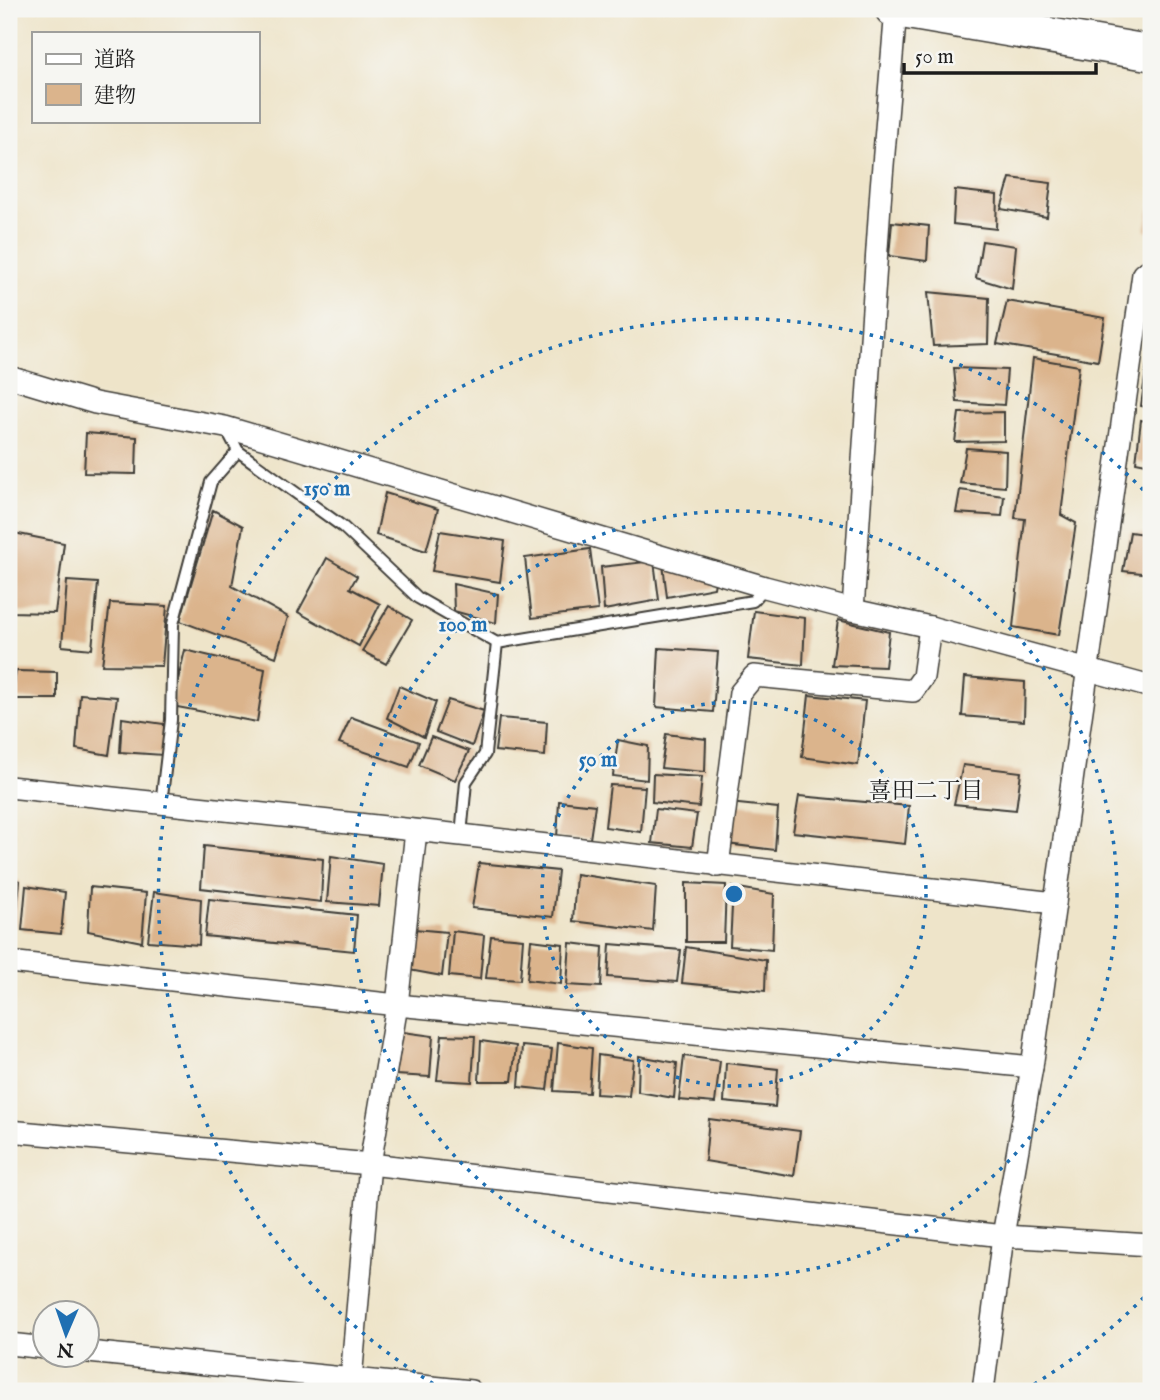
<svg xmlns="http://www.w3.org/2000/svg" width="1160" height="1400" font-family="'IM FELL English','Noto Serif JP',serif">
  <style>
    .building { fill: #dbb48c }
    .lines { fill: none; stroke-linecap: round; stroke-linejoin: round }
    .lane-casing { stroke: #3c3a36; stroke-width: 14 }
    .street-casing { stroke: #3c3a36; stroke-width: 24 }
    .primary-casing { stroke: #3c3a36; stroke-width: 38 }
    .lane { stroke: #fff; stroke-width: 10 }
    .street { stroke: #fff; stroke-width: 21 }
    .primary { stroke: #fff; stroke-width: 35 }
    .ring { fill: none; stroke: #1f6fb2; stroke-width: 3.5; stroke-dasharray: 3.5 7 }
    .labels { text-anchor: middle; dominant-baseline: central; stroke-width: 5; stroke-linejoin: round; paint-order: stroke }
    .neighbourhood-label { font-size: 23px; fill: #1c1c1c; stroke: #f6f6f2 }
    .centre { fill: #1f6fb2; stroke: #f6f6f2; stroke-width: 3.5 }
    .ring-label { font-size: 21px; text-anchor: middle; font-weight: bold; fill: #1f6fb2; stroke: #f6f6f2; stroke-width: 5; stroke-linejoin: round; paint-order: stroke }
  </style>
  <rect width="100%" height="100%" fill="#f6f6f2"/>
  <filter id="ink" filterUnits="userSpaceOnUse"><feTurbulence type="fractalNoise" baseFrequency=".0143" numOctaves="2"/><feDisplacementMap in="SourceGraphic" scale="14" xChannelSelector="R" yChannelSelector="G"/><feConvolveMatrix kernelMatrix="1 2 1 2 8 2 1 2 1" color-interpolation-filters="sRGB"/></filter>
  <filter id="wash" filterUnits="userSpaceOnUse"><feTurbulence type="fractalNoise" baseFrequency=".00686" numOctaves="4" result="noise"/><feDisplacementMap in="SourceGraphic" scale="28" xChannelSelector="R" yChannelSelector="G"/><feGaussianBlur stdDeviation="1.57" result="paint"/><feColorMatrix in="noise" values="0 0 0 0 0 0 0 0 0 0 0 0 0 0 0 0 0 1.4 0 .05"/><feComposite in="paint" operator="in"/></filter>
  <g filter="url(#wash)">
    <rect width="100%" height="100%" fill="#eee4c9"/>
    <g id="blocks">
      <g class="building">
        <polygon points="1010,178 1051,183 1047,217 1001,209"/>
        <polygon points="955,190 997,195 996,229 953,224"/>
        <polygon points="1150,208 1151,208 1151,232 1145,231"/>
        <polygon points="892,222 929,226 927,261 889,256"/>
        <polygon points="982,241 1016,246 1012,289 976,278"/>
        <polygon points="928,292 989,298 988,344 933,346"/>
        <polygon points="1007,301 1105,318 1098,361 997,344"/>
        <polygon points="1033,358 1079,366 1061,515 1076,523 1059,635 1013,627 1025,519 1015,518"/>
        <polygon points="1147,363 1151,364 1151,408 1141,406"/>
        <polygon points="954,368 1007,370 1004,405 957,402"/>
        <polygon points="1004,412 1004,441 955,442 959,413"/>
        <polygon points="1141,420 1151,422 1151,465 1136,462"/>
        <polygon points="86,433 137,437 136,474 84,473"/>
        <polygon points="966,448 1006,451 1005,487 960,483"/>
        <polygon points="960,490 1004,496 1002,516 956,513"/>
        <polygon points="385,493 438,509 426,551 376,535"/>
        <polygon points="213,510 243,526 232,586 288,617 276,657 180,621"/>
        <polygon points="440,531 505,541 500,582 432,571"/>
        <polygon points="9,532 64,543 55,613 9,612"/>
        <polygon points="1130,532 1151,535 1151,574 1123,571"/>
        <polygon points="590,549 598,610 532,618 525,558"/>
        <polygon points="327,558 357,576 350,588 380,604 359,646 298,612"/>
        <polygon points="654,561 659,600 604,610 601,567"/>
        <polygon points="663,564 716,576 714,588 667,597"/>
        <polygon points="67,581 98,583 92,649 62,646"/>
        <polygon points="453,584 498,594 496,623 454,611"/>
        <polygon points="110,603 167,606 162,666 102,665"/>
        <polygon points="389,606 412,620 386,664 362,651"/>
        <polygon points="754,611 805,618 803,665 748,659"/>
        <polygon points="838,620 889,632 885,667 832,665"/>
        <polygon points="659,648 718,652 713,712 656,707"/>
        <polygon points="185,650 265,669 257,722 172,706"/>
        <polygon points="16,671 57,672 57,699 12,699"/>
        <polygon points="965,677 1025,682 1024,721 962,716"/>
        <polygon points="399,686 436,702 424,737 387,718"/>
        <polygon points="80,694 117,697 109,755 76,749"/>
        <polygon points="809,695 865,701 858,765 802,757"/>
        <polygon points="448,700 484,711 472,746 436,732"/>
        <polygon points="351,717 419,742 409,767 339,743"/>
        <polygon points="122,718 164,724 163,755 120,752"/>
        <polygon points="499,718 547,722 545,756 495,751"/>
        <polygon points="666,734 706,739 705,772 661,768"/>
        <polygon points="431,737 469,751 455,780 419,765"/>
        <polygon points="618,740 648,746 647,780 613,776"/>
        <polygon points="963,765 1021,772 1016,810 954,804"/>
        <polygon points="653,774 702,777 699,807 652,802"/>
        <polygon points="610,785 645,787 641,832 605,827"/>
        <polygon points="799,796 909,806 905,844 793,832"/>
        <polygon points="559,801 595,805 590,839 557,838"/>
        <polygon points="729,803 778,808 775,850 727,844"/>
        <polygon points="656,809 697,814 692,847 652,843"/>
        <polygon points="204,846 323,859 321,902 201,888"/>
        <polygon points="331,856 383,864 379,906 327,902"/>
        <polygon points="479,863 558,871 553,917 472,908"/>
        <polygon points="576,874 656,886 653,931 573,921"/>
        <polygon points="9,878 20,881 15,928 9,927"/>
        <polygon points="686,883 726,885 724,942 686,942"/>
        <polygon points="26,886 65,892 61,934 22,930"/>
        <polygon points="90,887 146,893 142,942 88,931"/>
        <polygon points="733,887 774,894 772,950 730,946"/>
        <polygon points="154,892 201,899 199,945 148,941"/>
        <polygon points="209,899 357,915 354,951 205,936"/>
        <polygon points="414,929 447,932 442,976 409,970"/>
        <polygon points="453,931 484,935 480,979 449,976"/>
        <polygon points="491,936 523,939 520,980 486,978"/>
        <polygon points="531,940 563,944 561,984 527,980"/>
        <polygon points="570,943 603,947 601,987 567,985"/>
        <polygon points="610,944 681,950 677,982 608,977"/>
        <polygon points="686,947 766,960 765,991 682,983"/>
        <polygon points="403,1032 433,1036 430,1077 396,1075"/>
        <polygon points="442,1035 475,1036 472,1082 437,1080"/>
        <polygon points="481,1041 516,1046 512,1081 479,1081"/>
        <polygon points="558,1043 592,1048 589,1093 554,1091"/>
        <polygon points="522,1046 552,1049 547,1090 519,1087"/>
        <polygon points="598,1055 633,1060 629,1096 596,1094"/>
        <polygon points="639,1056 677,1063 674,1098 638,1092"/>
        <polygon points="684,1056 720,1061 715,1103 679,1100"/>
        <polygon points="726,1063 778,1069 775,1107 724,1102"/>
        <polygon points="709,1119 800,1131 794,1176 705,1161"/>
      </g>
    </g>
  </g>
  <g filter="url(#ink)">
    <use href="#blocks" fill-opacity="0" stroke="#3c3a36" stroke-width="2"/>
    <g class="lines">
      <defs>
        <g id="lane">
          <polyline points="226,428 238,451 343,527 418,598 497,643"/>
          <polyline points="161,804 171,720 173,624 211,482 238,451"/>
          <polyline points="461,835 466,782 485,754 497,643 753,601 765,587"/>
        </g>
        <g id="street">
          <polyline points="9,377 95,403 225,427 765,587 853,610 930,627 1151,687"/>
          <polyline points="853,610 881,189 896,9"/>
          <polyline points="9,787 461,835 1055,903"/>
          <polyline points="718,866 740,693 754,676 913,691 923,677 930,627"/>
          <polyline points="9,962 397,1005 1032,1067"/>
          <polyline points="9,1131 370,1164 1003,1236 1151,1245"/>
          <polyline points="9,1344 46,1348"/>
          <polyline points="88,1352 471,1391"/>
          <polyline points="350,1391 370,1164 397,1005 416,831"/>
          <polyline points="983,1391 1003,1236 1032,1067 1055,903 1143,274 1151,269"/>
        </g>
        <polyline id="primary" points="893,9 1151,53"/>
      </defs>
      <use href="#lane" class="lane-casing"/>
      <use href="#street" class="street-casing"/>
      <use href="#primary" class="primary-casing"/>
      <use href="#lane" class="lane"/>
      <use href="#street" class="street"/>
      <use href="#primary" class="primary"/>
    </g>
  </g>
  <g class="ring">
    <circle cx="734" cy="894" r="192"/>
    <circle cx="734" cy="894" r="383"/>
    <path d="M1151 1290A575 575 0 0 1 1026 1389M442 1389A575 575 0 1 1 1151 498"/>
  </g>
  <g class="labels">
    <g class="neighbourhood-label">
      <text x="926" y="791">喜田二丁目</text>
    </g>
  </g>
  <circle cx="734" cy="894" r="10" class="centre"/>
  <g class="ring-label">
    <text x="327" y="495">150 m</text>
    <text x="463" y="631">100 m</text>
    <text x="598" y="766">50 m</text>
  </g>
  <rect width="1160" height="1400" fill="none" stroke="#f6f6f2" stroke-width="35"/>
  <rect x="32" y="32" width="228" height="91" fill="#f6f6f2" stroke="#9f9f9c" stroke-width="2"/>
  <rect x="46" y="54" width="35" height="10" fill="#ffffff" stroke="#9f9f9c" stroke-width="2"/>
  <text x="94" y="66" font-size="21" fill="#1c1c1c">道路</text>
  <rect x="46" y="84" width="35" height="21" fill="#dbb48c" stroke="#9f9f9c" stroke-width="2"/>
  <text x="94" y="102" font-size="21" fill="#1c1c1c">建物</text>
  <g transform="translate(66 1334) rotate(182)"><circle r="33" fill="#f6f6f2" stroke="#9f9f9c" stroke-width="2"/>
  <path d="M0-5L12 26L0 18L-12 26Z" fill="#1f6fb2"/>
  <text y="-10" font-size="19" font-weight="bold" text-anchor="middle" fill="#1c1c1c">N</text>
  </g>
  <path d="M904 63v10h192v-10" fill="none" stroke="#1c1c1c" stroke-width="3.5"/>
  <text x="915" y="63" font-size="21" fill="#1c1c1c" stroke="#f6f6f2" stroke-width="5" paint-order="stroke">50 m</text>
</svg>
